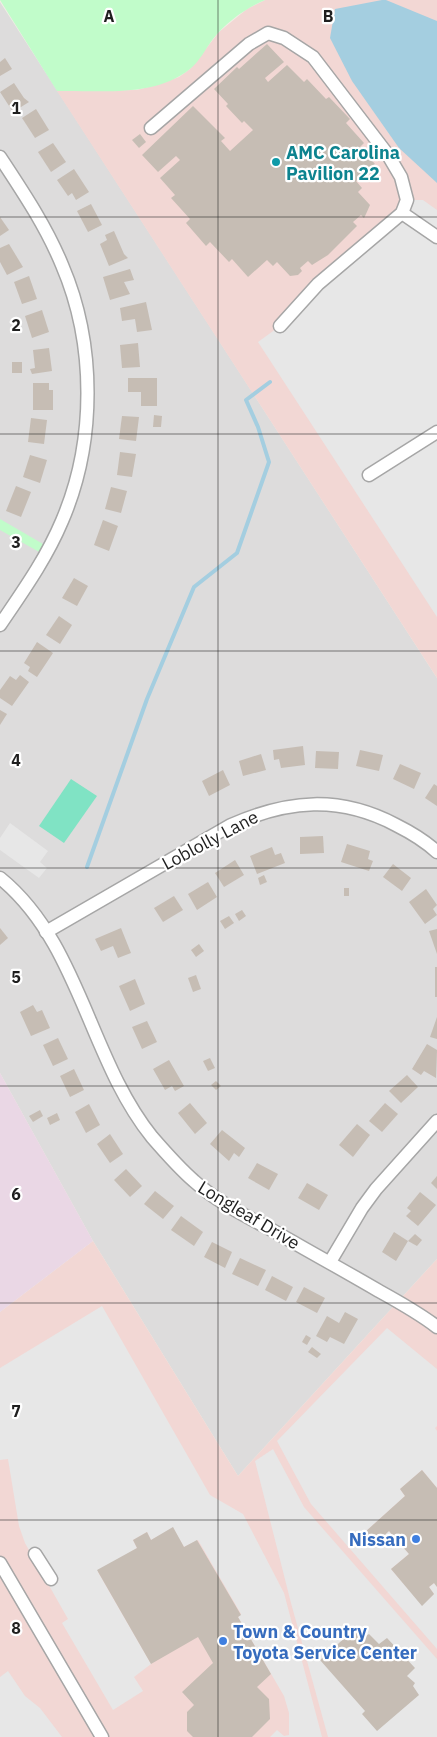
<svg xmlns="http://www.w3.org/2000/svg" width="437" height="1737" font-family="'IBM Plex Sans',sans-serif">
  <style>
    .residential { fill: #dddcdc }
    .commercial { fill: #f2d7d4 }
    .industrial { fill: #ead7e5 }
    .park { fill: #c1fcca }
    .pitch { fill: #80e3c4 }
    .parking { fill: #e7e7e7 }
    .water { fill: #a4cee0 }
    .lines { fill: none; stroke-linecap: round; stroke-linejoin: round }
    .stream { stroke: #a4cee0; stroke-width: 4 }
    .building { fill: #c6bdb4 }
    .minor-casing { stroke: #a6a6a6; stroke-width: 15 }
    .minor { stroke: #fff; stroke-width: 12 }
    .grid { fill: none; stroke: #1f1f1f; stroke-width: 1; stroke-opacity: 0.55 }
    .culture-dot { fill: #0f9aa8; stroke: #fff; stroke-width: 2 }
    .shop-dot { fill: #3f7fe0; stroke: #fff; stroke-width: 2 }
    .labels { text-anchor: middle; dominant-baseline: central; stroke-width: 4.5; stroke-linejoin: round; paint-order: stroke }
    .culture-label { font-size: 18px; font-weight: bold; fill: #0d838f; stroke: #fff; text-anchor: start }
    .street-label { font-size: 18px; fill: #1f1f1f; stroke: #fff }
    .shop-label { font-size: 18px; font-weight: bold; fill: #366cbe; stroke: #fff; text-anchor: end }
    .grid-label { font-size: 16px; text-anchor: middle; font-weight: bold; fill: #1f1f1f; stroke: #fff; stroke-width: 4.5; stroke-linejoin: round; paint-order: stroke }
  </style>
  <rect width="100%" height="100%" fill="#f0eee5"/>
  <polygon class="residential" points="0,2 437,678 437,1259 238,1476 93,1241 0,1073"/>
  <g class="commercial">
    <polygon points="265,0 437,0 437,678 57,91 137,90 156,85 179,77 190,69 219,32 247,9"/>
    <polygon points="93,1241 238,1476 437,1259 437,1737 0,1737 0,1312"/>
  </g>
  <polygon class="industrial" points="0,1073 93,1241 0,1312"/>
  <g class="park">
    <path d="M0,0H265C246,8 226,22 213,39C206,48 200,61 190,69C154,98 100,90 57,91Z"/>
    <polygon points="0,519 43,544 41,553 0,530"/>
  </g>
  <polygon class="pitch" points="71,779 97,796 64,843 39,826"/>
  <g class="parking">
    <polygon points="407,200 423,200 437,210 437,617 258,342 280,326"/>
    <polygon points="10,823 48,851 40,862 47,868 39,878 0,850 0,838"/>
    <polygon points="102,1306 210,1495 243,1514 284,1593 322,1737 270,1737 277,1730 284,1736 289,1735 289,1713 284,1696 238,1617 241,1614 198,1540 184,1547 173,1528 151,1540 147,1532 133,1540 137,1548 98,1572 151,1664 134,1677 143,1691 113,1710 62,1623 68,1619 25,1543 19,1526 8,1459 0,1460 0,1368"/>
    <polygon points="387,1328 437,1369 437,1426 435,1428 437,1431 437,1488 422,1470 400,1489 405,1496 364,1533 374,1544 389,1531 409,1554 391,1569 422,1605 434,1594 429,1587 434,1583 437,1587 437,1649 311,1504 277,1441"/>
    <polygon points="273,1449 304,1507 437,1659 437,1737 328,1737 291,1603 255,1461"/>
    <polygon points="8,1671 25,1696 40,1708 62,1737 0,1737 0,1677"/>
  </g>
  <polygon class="water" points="382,0 386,0 437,21 437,183 399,148 352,81 330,38 335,9"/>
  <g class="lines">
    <polyline class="stream" points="87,867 147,699 194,587 237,553 269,462 258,427 246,400 270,382"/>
  </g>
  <g class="building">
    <polygon points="267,44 284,62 265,78 268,82 287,65 304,82 307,79 326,99 329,97 350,119 346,123 364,143 360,147 375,164 356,181 362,188 358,192 370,205 366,214 364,218 361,215 353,222 357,226 328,255 312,265 308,261 300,268 302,271 298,275 290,276 277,262 273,266 267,260 248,277 232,259 229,262 210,242 206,246 186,223 190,219 171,198 175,195 160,178 180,160 176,156 158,172 142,155 193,106 225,138 221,141 230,151 253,130 244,121 242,123 226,106 228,104 214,89 237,67 239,69"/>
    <polygon points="5,58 12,69 0,76 0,62"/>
    <polygon points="14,83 24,98 29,102 13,112 0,92"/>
    <polygon points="36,109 49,130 35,138 22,118"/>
    <polygon points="140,134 146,142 139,148 132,140"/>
    <polygon points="53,143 66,162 51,172 38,152"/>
    <polygon points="74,169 89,192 76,200 72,193 68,196 57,180"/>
    <polygon points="91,204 102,225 88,232 77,211"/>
    <polygon points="0,217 9,230 0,236"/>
    <polygon points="114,231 124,254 128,258 109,266 100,244 107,240 105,235"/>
    <polygon points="9,244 23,267 7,275 0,262 0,248"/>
    <polygon points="130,269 134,280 124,282 130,294 110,300 103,277"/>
    <polygon points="29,276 37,299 22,304 14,282"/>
    <polygon points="146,302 152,330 137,332 135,319 122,321 120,308"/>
    <polygon points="42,310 49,332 32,338 25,316"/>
    <polygon points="138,343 140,367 122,368 120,345"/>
    <polygon points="49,348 52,371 32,374 30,369 35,368 33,350"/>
    <rect x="12" y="362" width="10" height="11"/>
    <polygon points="128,378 157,378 157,406 141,406 141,392 128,392"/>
    <polygon points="33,383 49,383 49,390 53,390 53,410 33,410"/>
    <polygon points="154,415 162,416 161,427 153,427"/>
    <polygon points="122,416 139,417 136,441 119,439"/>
    <polygon points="31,418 47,420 44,444 28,442"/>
    <polygon points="120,452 136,454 132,477 117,475"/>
    <polygon points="30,455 47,460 40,483 23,477"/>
    <polygon points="16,486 31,492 21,517 6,511"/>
    <polygon points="111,487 127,491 121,513 105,509"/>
    <polygon points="103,520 118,526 109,551 94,545"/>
    <polygon points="74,578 88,586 77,606 62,598"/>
    <polygon points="59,616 72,625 60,644 46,635"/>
    <polygon points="37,642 53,653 37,677 28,671 30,667 24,663"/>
    <polygon points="20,675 29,682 12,706 0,698 0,690 10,676 16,680"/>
    <polygon points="0,710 7,714 0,725"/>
    <polygon points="303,746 305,765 281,768 279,759 274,760 273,750"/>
    <polygon points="360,750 383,755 379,771 356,766"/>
    <polygon points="316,751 339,752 338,769 315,768"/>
    <polygon points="261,754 266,770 243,776 239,761"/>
    <polygon points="400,764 421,773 414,789 393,779"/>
    <polygon points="223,770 230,785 209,796 202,781"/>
    <polygon points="434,784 437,786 437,806 425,798"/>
    <polygon points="323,836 324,853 300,854 300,837"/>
    <polygon points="347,844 370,851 368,859 373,861 369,871 341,862"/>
    <polygon points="272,847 275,855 281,853 285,863 257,874 250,856"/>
    <polygon points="235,860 244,875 224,887 215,873"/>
    <polygon points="393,864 411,878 402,891 383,877"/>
    <polygon points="264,875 267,882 260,885 258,878"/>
    <polygon points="208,882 217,897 197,910 188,894"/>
    <rect x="344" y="888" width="5" height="8"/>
    <polygon points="426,889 437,905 433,909 437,915 425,924 409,902"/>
    <polygon points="174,896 183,910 163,922 154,908"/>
    <polygon points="242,910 246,916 239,921 235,914"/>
    <polygon points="229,916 234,923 225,929 220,921"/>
    <polygon points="0,928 8,938 0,945"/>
    <polygon points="121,928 131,953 118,958 113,946 101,951 95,939"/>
    <polygon points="437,929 437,954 429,931"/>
    <polygon points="199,944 204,951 196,957 191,950"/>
    <rect x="435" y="967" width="2" height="30"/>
    <polygon points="196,975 201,989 193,992 188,978"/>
    <polygon points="135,979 145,1004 130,1011 119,986"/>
    <polygon points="33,1005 37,1012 42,1010 50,1028 31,1036 20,1012"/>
    <polygon points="437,1017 437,1039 430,1037"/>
    <polygon points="147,1021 157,1042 142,1049 132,1027"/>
    <polygon points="58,1038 68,1059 53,1066 43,1045"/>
    <polygon points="427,1044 437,1050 436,1078 424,1071 421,1075 412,1069"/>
    <polygon points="210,1058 215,1068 208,1071 203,1061"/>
    <polygon points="169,1060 184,1086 175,1091 172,1086 165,1090 153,1069"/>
    <polygon points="74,1069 84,1090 70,1097 60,1076"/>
    <polygon points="407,1075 418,1087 401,1103 389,1091"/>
    <polygon points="216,1081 221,1086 216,1090 211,1085"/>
    <polygon points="190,1103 207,1123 195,1134 178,1113"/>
    <polygon points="385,1103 398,1114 382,1132 369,1121"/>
    <polygon points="89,1104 100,1125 86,1133 75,1112"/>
    <polygon points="40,1110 43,1116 33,1122 29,1116"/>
    <polygon points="57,1113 60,1120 50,1125 47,1118"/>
    <polygon points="357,1124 370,1135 353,1157 339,1145"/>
    <polygon points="222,1130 245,1148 239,1157 234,1153 229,1161 210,1144"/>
    <polygon points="110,1134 123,1154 110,1163 97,1144"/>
    <polygon points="257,1163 278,1174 269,1190 248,1178"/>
    <polygon points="126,1169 142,1186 130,1197 114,1180"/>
    <polygon points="437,1176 437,1189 431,1183"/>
    <polygon points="307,1183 328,1195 319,1210 298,1198"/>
    <polygon points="155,1191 174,1206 163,1219 144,1204"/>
    <polygon points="420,1192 436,1205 418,1226 406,1216 411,1211 407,1208"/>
    <polygon points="181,1216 203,1232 194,1246 171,1230"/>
    <polygon points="394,1232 408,1241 396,1261 382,1252"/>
    <polygon points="415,1234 422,1240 417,1246 408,1241"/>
    <polygon points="212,1242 232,1252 225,1268 204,1257"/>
    <polygon points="240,1258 266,1270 258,1286 232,1274"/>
    <polygon points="272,1276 293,1287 286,1301 265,1290"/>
    <polygon points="304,1287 325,1298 317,1313 296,1302"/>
    <polygon points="345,1312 358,1319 344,1344 330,1337 327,1342 316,1336 327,1316 339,1323"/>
    <polygon points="306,1335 311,1338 307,1345 302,1342"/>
    <polygon points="312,1347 321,1354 317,1358 308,1352"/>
    <polygon points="422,1470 437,1488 437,1587 434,1583 429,1587 434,1594 422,1606 391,1569 409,1554 389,1531 374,1545 364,1533 405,1496 400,1489"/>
    <polygon points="173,1527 184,1547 197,1540 241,1615 238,1617 271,1674 257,1687 269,1699 270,1719 252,1737 193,1737 187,1731 187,1712 194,1705 182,1692 213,1663 198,1637 151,1664 97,1570 137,1548 133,1540 147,1532 151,1540"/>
    <polygon points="357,1627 366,1636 369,1634 379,1644 387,1638 415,1668 407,1676 415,1683 413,1686 419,1695 377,1731 362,1714 365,1711 320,1660"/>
  </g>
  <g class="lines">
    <defs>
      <g id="minor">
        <polyline points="151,128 249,44 268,33 284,38 313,57 388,155 401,177 407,200 402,213 318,284 280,326"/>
        <path d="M0,157C23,192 46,226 62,265C96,344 96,442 62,521C46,559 23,591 0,625"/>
        <polyline points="402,213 437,237"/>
        <polyline points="369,475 437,432"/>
        <path d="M0,878C80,943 89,1059 152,1137C165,1152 179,1168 194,1181C216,1201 244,1215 270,1229C307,1250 343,1270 379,1291C399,1302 419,1313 437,1327"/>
        <path d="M46,932L231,825C288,800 339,795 396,825C410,832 425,841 437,852"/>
        <polyline points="330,1262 362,1208 376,1189 437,1121"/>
        <polyline points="35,1554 51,1579"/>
        <polyline points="0,1563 102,1737"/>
      </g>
    </defs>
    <use href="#minor" class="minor-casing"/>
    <use href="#minor" class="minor"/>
  </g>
  <path class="grid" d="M218,0V1737M0,217H437M0,434H437M0,651H437M0,868H437M0,1086H437M0,1303H437M0,1520H437"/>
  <circle class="culture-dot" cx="276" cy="162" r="5"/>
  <g class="shop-dot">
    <circle cx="416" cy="1539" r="5"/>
    <circle cx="223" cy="1641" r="5"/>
  </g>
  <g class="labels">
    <g class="culture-label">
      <text x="286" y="152">AMC Carolina<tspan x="286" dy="21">Pavilion 22</tspan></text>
    </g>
    <g class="street-label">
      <text transform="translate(210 840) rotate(-28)">Loblolly Lane</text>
      <text transform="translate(249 1215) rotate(31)">Longleaf Drive</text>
    </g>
    <g class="shop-label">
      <text x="406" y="1539">Nissan</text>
      <text x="233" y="1631" text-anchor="start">Town &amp; Country<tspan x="233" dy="21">Toyota Service Center</tspan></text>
    </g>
  </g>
  <g class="grid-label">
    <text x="109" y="22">A</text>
    <text x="328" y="22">B</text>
    <text x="16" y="114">1</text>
    <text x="16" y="331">2</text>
    <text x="16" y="548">3</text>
    <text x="16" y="766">4</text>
    <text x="16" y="983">5</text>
    <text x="16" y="1200">6</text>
    <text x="16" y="1417">7</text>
    <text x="16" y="1634">8</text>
  </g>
</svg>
